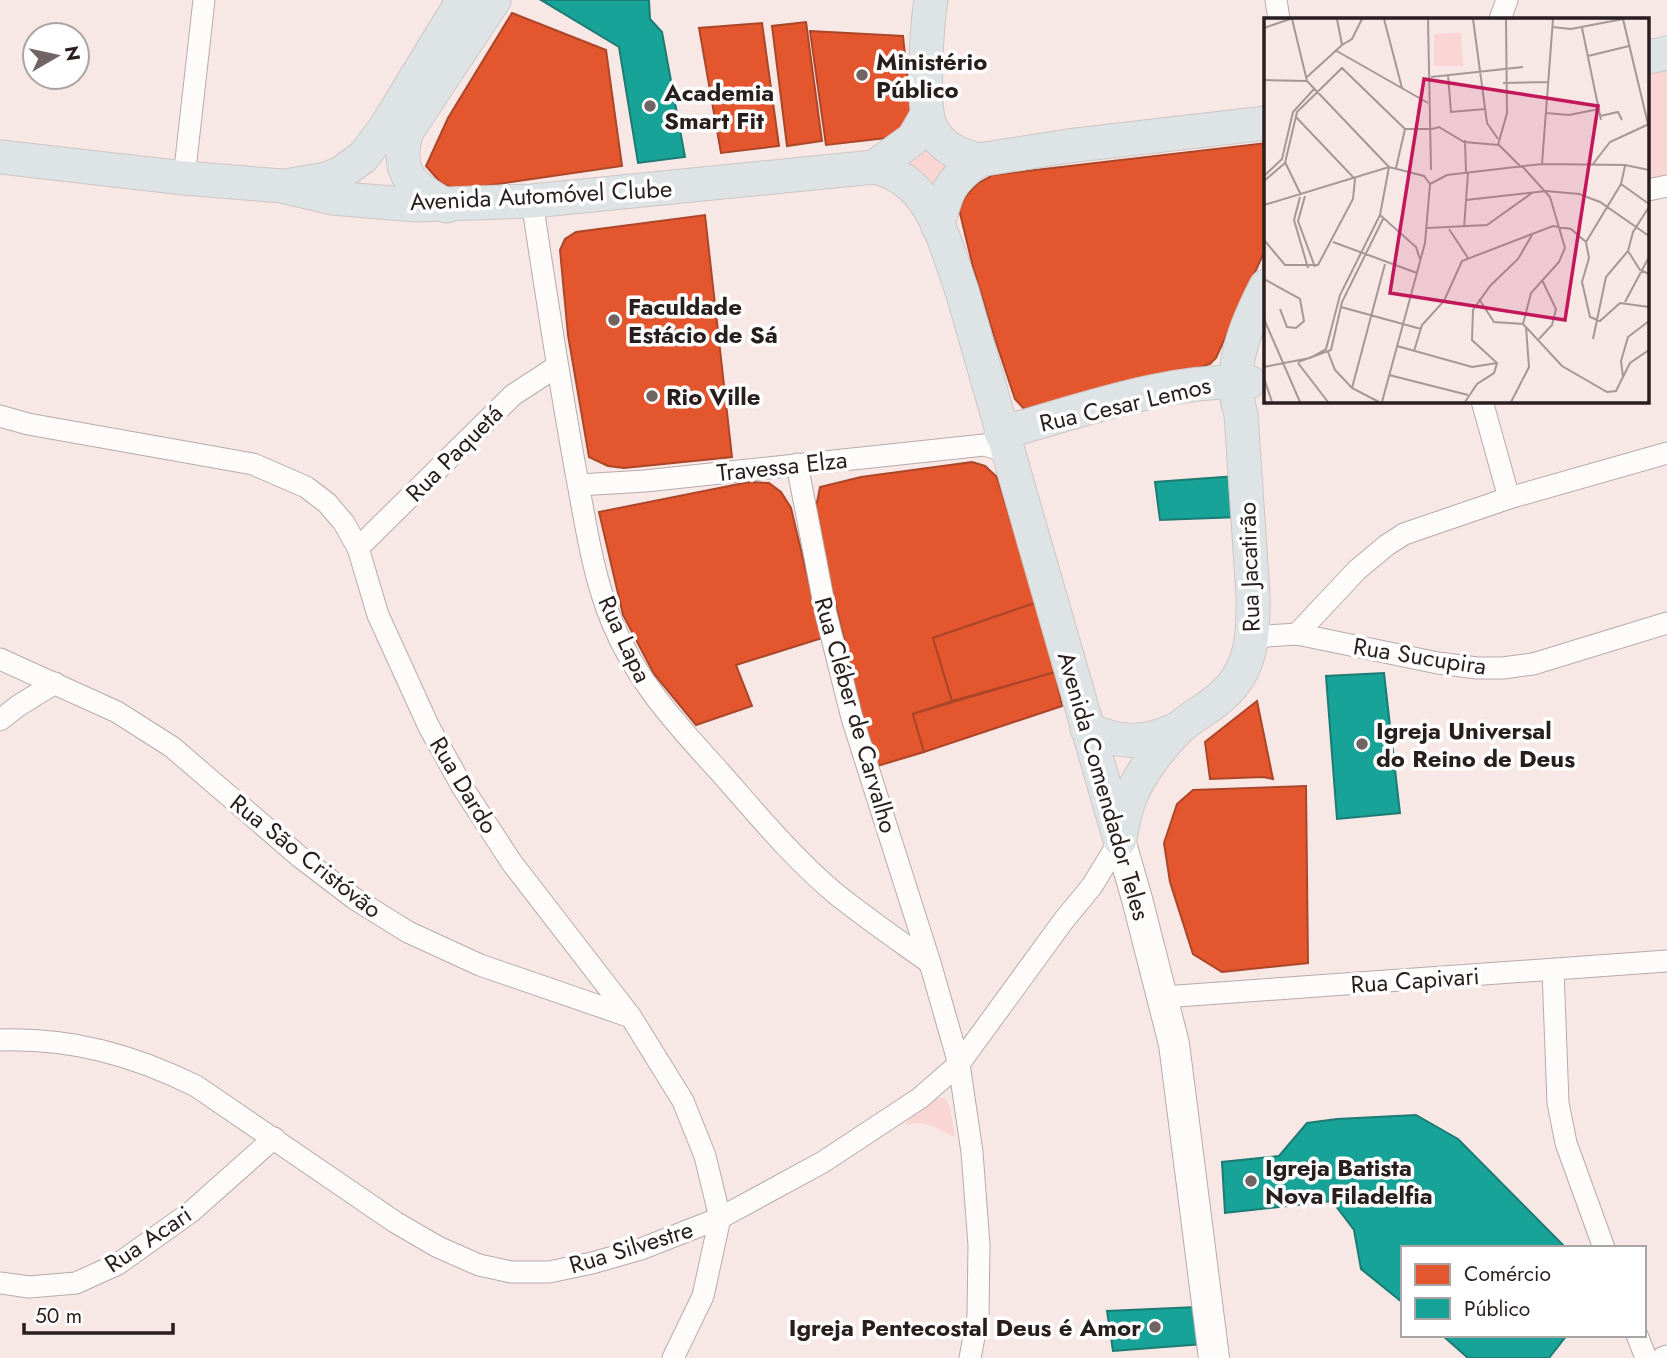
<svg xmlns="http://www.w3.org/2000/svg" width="1667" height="1358" font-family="Jost,sans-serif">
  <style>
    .green { fill: #f9d5d3 }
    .shops { fill: #e4572e; stroke: #ac4629; stroke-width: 2 }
    .public { fill: #17a398; stroke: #1c7b73; stroke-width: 2 }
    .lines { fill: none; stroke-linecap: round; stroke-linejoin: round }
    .street-casing { stroke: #b7abaa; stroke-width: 23 }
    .secondary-casing { stroke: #b7abaa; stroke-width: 32 }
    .primary-casing { stroke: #cdc6c5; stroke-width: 35 }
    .street { stroke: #fefcfb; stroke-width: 21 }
    .secondary { stroke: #fefcfb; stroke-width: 30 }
    .primary { stroke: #dee4e5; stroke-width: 33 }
    .poi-dot { fill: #706564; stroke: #fff; stroke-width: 2.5 }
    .labels { text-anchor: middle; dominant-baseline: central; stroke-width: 7; stroke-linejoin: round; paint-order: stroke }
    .poi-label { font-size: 24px; font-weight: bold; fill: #281e1e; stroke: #fff; text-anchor: start }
    .street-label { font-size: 24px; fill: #281e1e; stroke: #fff }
    .inset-road { fill: none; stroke: #a49796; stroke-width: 2 }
    .view { fill: #c2185b; fill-opacity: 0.15; stroke: #c2185b; stroke-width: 3.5 }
    .inset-edge { fill: none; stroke: #281e1e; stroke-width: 3.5 }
  </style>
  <rect width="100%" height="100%" fill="#f7e8e6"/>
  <g class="green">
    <polygon points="1667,62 1667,175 1648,178 1648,66"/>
    <polygon points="919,143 950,164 940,191 903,161"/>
    <path d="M938,1098H945L950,1107L955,1137C936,1129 927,1119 906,1125L911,1116Z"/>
  </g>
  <g class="shops">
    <polygon points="512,13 606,50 622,166 457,190 441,183 426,166 448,118"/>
    <polygon points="806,22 822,141 787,146 772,26"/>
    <polygon points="762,23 779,146 721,153 699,28"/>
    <polygon points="810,31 903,36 911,114 895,137 826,145"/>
    <polygon points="1266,143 1266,248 1216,358 1210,364 1184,373 1147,379 1024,409 1015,399 995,339 973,267 959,209 965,197 977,184 993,175"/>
    <polygon points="705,215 732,457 624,468 608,466 589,457 568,335 560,250 565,239 576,232"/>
    <polygon points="972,462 985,466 997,477 1014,531 1023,553 1035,603 933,638 952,701 913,714 924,752 874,767 821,542 816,507 820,487 861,477"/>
    <polygon points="749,482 769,483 781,492 791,508 822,638 736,665 752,706 696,725 654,674 623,615 599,512"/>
    <polygon points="1035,603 1055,672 952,701 933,638"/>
    <polygon points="1055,672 1062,706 924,752 913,714"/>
    <polygon points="1257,701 1273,779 1263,777 1210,779 1205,742"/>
    <polygon points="1306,786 1308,963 1222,972 1193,954 1170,882 1164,843 1177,804 1193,790"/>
  </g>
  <g class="public">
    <polygon points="541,0 649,0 650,19 662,32 685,157 638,163 619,47"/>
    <polygon points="1236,476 1239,517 1160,520 1155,482"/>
    <polygon points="1384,673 1400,813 1337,819 1326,676"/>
    <polygon points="1416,1115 1458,1139 1566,1248 1403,1248 1403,1303 1361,1269 1354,1230 1332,1201 1225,1213 1222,1162 1279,1156 1307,1123 1337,1119"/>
    <polygon points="1197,1307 1203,1344 1113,1351 1107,1311"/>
    <polygon points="1442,1335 1567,1335 1549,1358 1468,1358"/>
  </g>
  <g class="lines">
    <defs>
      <g id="street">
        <polyline points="1276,0 1279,19"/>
        <polyline points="1500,19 1507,0"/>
        <polyline points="184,178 204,0"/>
        <polyline points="1648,190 1667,186"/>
        <path d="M532,201C546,294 560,386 577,478C586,526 593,576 612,622C636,681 677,725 719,771C756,813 793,858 836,894C866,918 898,940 930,963"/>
        <polyline points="1482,401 1509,498"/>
        <polyline points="0,416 28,424 253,464 306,487 327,503 344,523 358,548 378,615 429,727 463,788 512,863 631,1017 683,1101 705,1156 720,1218 703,1296 673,1358"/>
        <polyline points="797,464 826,614 852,718 930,963 959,1064 972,1152 979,1245 978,1316 970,1358"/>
        <polyline points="579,485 645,481 984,445 1006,451"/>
        <polyline points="358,548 513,395 556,367"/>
        <polyline points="1297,634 1357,570 1387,545 1404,534 1509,498 1667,453"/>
        <polyline points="1253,637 1297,634 1438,663 1477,668 1503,668 1533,664 1667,623"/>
        <polyline points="0,659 117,712 172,747 300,857 355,899 408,932 480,965 631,1017"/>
        <polyline points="0,720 18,706 55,683"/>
        <polyline points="1553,970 1558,1103 1566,1143 1604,1248"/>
        <polyline points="1163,997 1667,961"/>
        <path d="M0,1040C72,1038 133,1055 196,1086L395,1222L438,1247L479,1265L511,1272H549L592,1263L641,1249L720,1218L823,1162L920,1098L959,1064L1064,920L1092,886L1120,840"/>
        <polyline points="0,1283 29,1287 76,1283 118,1264 192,1211 274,1138"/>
        <polyline points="1637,1335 1646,1358"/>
        <polyline points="1662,1358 1667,1356"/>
      </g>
      <polyline id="secondary" points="1120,840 1137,899 1174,1044 1214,1358"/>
      <g id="primary">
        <path d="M931,0C927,25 921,106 931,127C940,147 959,155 979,160L1068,146L1266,123"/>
        <polyline points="1648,57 1667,53"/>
        <path d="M0,157L184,178L282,186L332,198L416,205L532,201L874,167C933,180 944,242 962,291L1120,840"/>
        <polyline points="874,167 913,139 927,115"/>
        <polyline points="291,185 326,179 341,173 363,157 385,128 463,0"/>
        <path d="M447,206C412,187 394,173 407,131L494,0"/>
        <path d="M938,227C945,193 950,180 979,160"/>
        <path d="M1001,433C1082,411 1165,379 1249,382"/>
        <path d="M1087,729C1122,744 1143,745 1179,728"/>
        <path d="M1120,838C1123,824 1125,809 1131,796C1140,773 1160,748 1177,730C1188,719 1204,711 1216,701C1252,674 1254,637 1253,595L1241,414C1226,371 1246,325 1266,286"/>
      </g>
    </defs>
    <use href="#street" class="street-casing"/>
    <use href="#secondary" class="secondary-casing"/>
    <use href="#primary" class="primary-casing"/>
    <use href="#street" class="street"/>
    <use href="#secondary" class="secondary"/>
    <use href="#primary" class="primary"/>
  </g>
  <g class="poi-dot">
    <circle cx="862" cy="75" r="7"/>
    <circle cx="650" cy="106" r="7"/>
    <circle cx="614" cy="320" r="7"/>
    <circle cx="652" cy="396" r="7"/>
    <circle cx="1362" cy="744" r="7"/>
    <circle cx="1251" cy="1181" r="7"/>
    <circle cx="1155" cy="1327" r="7"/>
  </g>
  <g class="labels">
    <g class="poi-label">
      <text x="876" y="61">Ministério<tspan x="876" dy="28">Público</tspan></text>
      <text x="664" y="92">Academia<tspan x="664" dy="28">Smart Fit</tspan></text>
      <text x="628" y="306">Faculdade<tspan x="628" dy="28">Estácio de Sá</tspan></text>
      <text x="666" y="396">Rio Ville</text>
      <text x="1376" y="730">Igreja Universal<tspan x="1376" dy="28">do Reino de Deus</tspan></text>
      <text x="1265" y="1167">Igreja Batista<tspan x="1265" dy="28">Nova Filadelfia</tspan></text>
      <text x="1141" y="1327" text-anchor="end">Igreja Pentecostal Deus é Amor</text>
    </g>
    <g class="street-label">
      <text transform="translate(541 195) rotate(-3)">Avenida Automóvel Clube</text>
      <text transform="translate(1125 404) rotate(-13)">Rua Cesar Lemos</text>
      <text transform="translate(454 453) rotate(-45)">Rua Paquetá</text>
      <text transform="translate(782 466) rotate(-6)">Travessa Elza</text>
      <text transform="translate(1249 567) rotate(-92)">Rua Jacatirão</text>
      <text transform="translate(625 639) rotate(65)">Rua Lapa</text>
      <text transform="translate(1420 656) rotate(9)">Rua Sucupira</text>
      <text transform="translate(856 715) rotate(74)">Rua Cléber de Carvalho</text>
      <text transform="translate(464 785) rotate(59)">Rua Dardo</text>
      <text transform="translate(1104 786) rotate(74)">Avenida Comendador Teles</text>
      <text transform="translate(306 856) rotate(38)">Rua São Cristóvão</text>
      <text transform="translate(1415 980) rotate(-4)">Rua Capivari</text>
      <text transform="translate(148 1239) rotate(-34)">Rua Acari</text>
      <text transform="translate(631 1247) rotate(-17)">Rua Silvestre</text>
    </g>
  </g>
  <g transform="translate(1264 18)">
    <rect width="385" height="385" fill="#f7e8e6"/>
    <path d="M197,15L199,48H170V16Z" fill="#f9d5d3"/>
    <path class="inset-road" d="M28,1L43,63M73,1L78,27L88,21L98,1M120,1L138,70M164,1L167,152M209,1L223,105L234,121M359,1L384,106M288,9L307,11L359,1M0,10L26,1M318,10L337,102M71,32L164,85M324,38L365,28M184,57L187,94L221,91M43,59L78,27M167,59L259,49M0,62L43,63L125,149M239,65L285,64M282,95L305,97L335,91M336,98L354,94L358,102M141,111H168M168,111L175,109L200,124L235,127L256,148M201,122L202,155M234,127L243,95L242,1M21,144L37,177M278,146L289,1M329,146L346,124L385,106M258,148L286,179L301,230L295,244L267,275L259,306M125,149L116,197L152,229L156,241M132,150L141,111M0,158L18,141L29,94L51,70M0,163L21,145L33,94L78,50L141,111M166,166L183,157L278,146L361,147L385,152M357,166L385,186M41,178L34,203L51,249M36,179L30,202L44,250M202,182L282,173L315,176L336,184L385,218M0,187L125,149L160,158L166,166M385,189L369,214L364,233L376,252L385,256M163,210L223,207L268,175M200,210L204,155M185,211L204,240M0,222L21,247H54L89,181L91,161L31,98M69,224L153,255M322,224L357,166L361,148M0,261L36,281L40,303L32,310L23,309L16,291M215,281L230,304L259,306L298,348L343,374L352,373L366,345L385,332M361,284L385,239M77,289L157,311M0,301L36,384M275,321L288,307L292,291L278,262M329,321L342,259L364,233M133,328L208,349L233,345M150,333L158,307L180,283L198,243L289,208L307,211L322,224L325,240L318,264L326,299L336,303L356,285L385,289M64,334L71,352L88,370L115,384M34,344L67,332L78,284L119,201M34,345L64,384M0,349L46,340L62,331L76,277L116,197M125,357L204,377M359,359L357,343L364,319L385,303M0,360L8,384M88,370L121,246M118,384L161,225L166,166M201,384L213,366L230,355L233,345L208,322L209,292L226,268L254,241L268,217M247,384L265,349L262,309"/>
    <path class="view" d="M160,61L334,88L301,302L126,275Z"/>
    <rect width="385" height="385" class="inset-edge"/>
  </g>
  <rect x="1401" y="1246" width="245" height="91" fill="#ffffff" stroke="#a9a5a5" stroke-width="2"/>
  <rect x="1415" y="1264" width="35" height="21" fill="#e4572e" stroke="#a9a5a5" stroke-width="2"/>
  <text x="1464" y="1281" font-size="21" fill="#281e1e">Comércio</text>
  <rect x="1415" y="1298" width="35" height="21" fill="#17a398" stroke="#a9a5a5" stroke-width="2"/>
  <text x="1464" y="1316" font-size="21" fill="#281e1e">Público</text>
  <g transform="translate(56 56) rotate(81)"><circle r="33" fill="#ffffff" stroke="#a9a5a5" stroke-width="2"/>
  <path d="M0-5L12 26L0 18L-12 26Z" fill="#706564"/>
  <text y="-10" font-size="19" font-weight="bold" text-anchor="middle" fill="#281e1e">N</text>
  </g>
  <path d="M24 1323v10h149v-10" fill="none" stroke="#281e1e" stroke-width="3.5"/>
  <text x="35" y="1323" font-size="21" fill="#281e1e" stroke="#ffffff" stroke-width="5" paint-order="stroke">50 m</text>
</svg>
